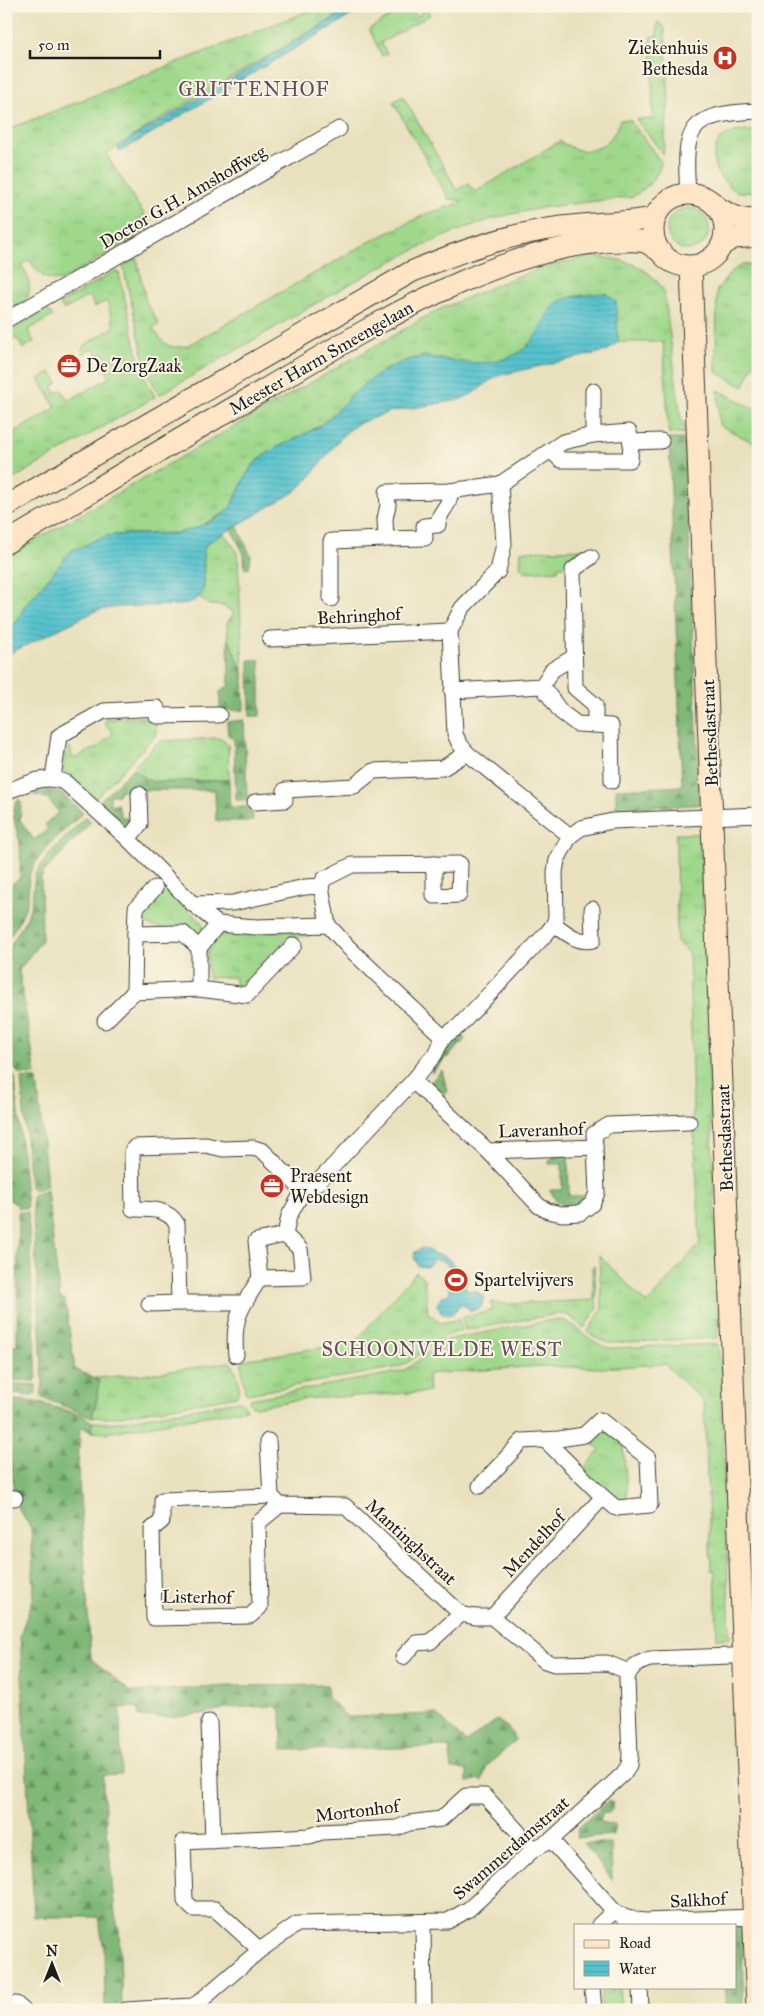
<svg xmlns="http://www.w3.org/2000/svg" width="764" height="2016" font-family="'IM FELL Great Primer',serif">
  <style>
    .grass { fill: url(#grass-tufts); stroke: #5e7a54 }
    .forest { fill: url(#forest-firs); stroke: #4e6a4a }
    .water { fill: url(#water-rules); stroke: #386f74 }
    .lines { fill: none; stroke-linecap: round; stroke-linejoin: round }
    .street-casing { stroke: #3b3a34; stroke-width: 17 }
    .secondary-casing { stroke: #3b3a34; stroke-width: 23 }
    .street { stroke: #fff; stroke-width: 15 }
    .secondary { stroke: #fde5c5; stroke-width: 21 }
    .labels { text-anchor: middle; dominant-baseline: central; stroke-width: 4; stroke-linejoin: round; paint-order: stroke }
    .poi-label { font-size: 18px; fill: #1c1c1c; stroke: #fcf5e5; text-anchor: start }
    .street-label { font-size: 18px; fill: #1c1c1c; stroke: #fcf5e5 }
    .quarter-label { font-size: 20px; letter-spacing: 1px; fill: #634e5f; stroke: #fcf5e5 }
  </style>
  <defs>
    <pattern id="grass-tufts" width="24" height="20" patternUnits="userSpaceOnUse" patternTransform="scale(1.25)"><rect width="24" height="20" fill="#9fd88b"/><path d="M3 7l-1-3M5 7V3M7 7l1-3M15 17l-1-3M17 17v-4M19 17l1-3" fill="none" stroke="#88b977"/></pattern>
    <pattern id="forest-firs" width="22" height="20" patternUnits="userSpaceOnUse" patternTransform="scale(1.25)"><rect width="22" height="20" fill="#7fb877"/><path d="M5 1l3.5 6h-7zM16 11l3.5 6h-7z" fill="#679561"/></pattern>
    <pattern id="water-rules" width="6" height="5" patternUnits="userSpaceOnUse" patternTransform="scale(1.25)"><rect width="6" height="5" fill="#55c2cd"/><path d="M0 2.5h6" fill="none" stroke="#49a6af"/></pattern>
  </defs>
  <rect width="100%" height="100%" fill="#fcf5e5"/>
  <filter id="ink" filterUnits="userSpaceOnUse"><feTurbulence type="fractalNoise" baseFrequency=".02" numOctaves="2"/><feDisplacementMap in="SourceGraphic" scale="10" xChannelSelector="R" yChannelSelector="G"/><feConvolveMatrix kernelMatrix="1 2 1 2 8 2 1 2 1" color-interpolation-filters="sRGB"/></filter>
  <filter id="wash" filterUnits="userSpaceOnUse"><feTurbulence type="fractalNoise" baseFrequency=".0096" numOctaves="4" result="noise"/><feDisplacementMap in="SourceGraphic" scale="20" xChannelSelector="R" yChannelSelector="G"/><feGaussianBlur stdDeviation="1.12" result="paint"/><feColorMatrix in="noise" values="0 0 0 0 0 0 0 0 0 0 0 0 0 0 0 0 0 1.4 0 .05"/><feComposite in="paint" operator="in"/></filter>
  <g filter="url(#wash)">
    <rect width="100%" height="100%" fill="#e9e1be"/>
    <g class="grass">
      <path d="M321,6H353C271,56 186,100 106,154L152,227L63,280C42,281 41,275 29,260L22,265C27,275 34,290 25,301C21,305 11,309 6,312V130Z"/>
      <polygon points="388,6 409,6 408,10 419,16 426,7 430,15 381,43 387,54 382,56 369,29 391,16"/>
      <polygon points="657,22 663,25 665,30 669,99 663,154 636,119 653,119 651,36 657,36"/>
      <path d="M403,96L457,190L468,184L475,192L560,141C586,160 611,149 620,120H630L661,162C659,177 646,189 632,197C580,203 527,207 476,224C418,244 366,275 313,305C262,335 211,365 159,395L147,371L123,266L137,258L146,302L159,324L153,328C164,344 167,350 187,346L369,242L426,214L464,201L449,199L393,102Z"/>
      <path d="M758,131V191C751,192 741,194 734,190C729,186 718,176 716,170C712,160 714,143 723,137C732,130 747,131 758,131Z"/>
      <circle cx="688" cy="229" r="21"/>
      <path d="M591,256C621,259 647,263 664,291L681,419L688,433L669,434L663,342H618L616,302L553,307L534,341L519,353L504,360L487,363H469L424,356L411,359L350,396L338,411L323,423L307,433L267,453L255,463L247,474L230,508L223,514L190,531L178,533C155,534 130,533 106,536C94,538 84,549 73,549L25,606L16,623L6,629V557L436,311L513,278L542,268Z"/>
      <polygon points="741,265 758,265 758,356 743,387 716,372 717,290 730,273"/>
      <polygon points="115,271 119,273 141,370 155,397 6,483 6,437 56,408 39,379 51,372 58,383 52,387 56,393 62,390 68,401 110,377 105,370 108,368 104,352 97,355 93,348 83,354 82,349 85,345 114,327 107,301 94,307 90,295 64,310 59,304"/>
      <polygon points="47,309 53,316 28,330 34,342 23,349 17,338 6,343 6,333"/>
      <polygon points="718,390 758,411 758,445 719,425"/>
      <polygon points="224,533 236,550 238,557 243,671 228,639 227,623 234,613 223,606 209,605 199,597 204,587 204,548 211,540"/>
      <polygon points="581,549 565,566 558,566 558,570 524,572 520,566 521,551"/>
      <polygon points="146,717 156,723 156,735 93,801 77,787 76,782 64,772 64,748 70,747 73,759 98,747 113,733 104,722 107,719"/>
      <polygon points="219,738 228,744 229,780 150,782 132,769 159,741"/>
      <polygon points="676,834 700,834 718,1293 723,1298 717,1322 718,1338 610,1343 595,1338 588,1331 602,1309 599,1255 647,1304 700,1243 693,1113 689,954 677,942"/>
      <path d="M164,888L204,925L200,936L197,937L185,926C172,927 155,931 144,922V911L146,907Z"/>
      <path d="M312,931L309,936L287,938L240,985L236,986L234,977L208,978C207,959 204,939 226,932Z"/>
      <polygon points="594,1265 597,1308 584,1328 568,1315 558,1314 465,1330 462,1318 492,1310 491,1302 506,1304 594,1300 592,1268"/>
      <path d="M416,1272L424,1278L428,1313L441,1323L459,1319L461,1331C430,1338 424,1355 399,1367L248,1394L245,1392L242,1372V1360L355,1342Z"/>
      <path d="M558,1319C578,1322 588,1343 609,1348L718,1344L719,1358L726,1383L721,1388L730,1638L717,1639L715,1571L711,1570L704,1402L665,1364L601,1368L542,1366L428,1374L429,1392L302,1399L256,1407L252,1406L249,1402L250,1399L400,1372C419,1363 431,1346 450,1339Z"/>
      <path d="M230,1362C237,1369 242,1387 237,1396L109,1418L92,1417L97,1398L99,1381L95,1378L158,1373Z"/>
      <polygon points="238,1401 242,1402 247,1409 106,1433 91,1432 92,1422 110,1423"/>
      <polygon points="606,1429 623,1446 628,1501 616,1501 583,1470 600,1450 589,1439 598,1430"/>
      <polygon points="612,1987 619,1987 621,2010 601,2010 601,1992 612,1992"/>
    </g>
    <g class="forest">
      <polygon points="669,439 685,439 700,805 616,808 616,789 682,786"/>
      <polygon points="237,526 251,556 249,568 245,569 244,554 231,529"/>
      <polygon points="228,639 243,671 244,710 220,711 220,692 229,685"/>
      <polygon points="249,660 260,660 260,716 250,716"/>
      <polygon points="244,720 247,800 236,800 234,739 228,735 227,722"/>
      <polygon points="132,769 152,782 229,780 230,807 252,807 253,821 216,821 215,790 120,790 118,795 110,795 110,804 118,804 121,816 131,820 127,828 106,808 104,809 98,803"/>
      <path d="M46,789L61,793L83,813C65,830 42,848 31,871C27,879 29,889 28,898C24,916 15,928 6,943V888L20,878C20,867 21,856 20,845C19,831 7,812 19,799L21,802L20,820L34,840L48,829L45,824L59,812L47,798L34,795L35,792Z"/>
      <polygon points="86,816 91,822 43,873 41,879 42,940 19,970 36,1075 19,1074 6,1060 6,954 28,915 32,900 35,875 39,868 48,855"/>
      <polygon points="462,1034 465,1040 432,1073 431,1067 451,1035"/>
      <polygon points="6,1067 15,1077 27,1208 18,1208 18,1205 6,1198"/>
      <polygon points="442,1070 447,1091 442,1098 430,1083"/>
      <polygon points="21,1078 37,1079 47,1186 35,1190 30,1187"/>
      <path d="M568,1154L569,1196H583L580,1203C571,1205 564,1204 556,1201L550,1190H562V1164H549L550,1159L554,1156Z"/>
      <polygon points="47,1190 60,1299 65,1300 75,1369 99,1381 97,1398 92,1417 43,1398 41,1394 43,1383 32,1199 33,1195"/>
      <polygon points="18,1212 28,1212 37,1379 35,1381 6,1380 6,1346 17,1346"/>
      <polygon points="6,1383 36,1385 36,1393 32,1396 6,1393"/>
      <polygon points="6,1399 36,1402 82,1415 92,1422 91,1432 80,1426 78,1466 91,1659 131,1692 228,1686 327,1685 328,1697 347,1717 436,1714 466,1742 497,1720 507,1727 516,1740 487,1766 482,1782 481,1779 467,1782 467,1770 452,1769 449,1747 282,1750 281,1712 275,1706 227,1708 202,1714 175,1717 139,1717 138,1707 120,1708 121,1774 103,1775 103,1787 115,1914 119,1931 122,2005 105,2006 104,1949 98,1917 34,1917 20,1635 34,1596 31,1528 18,1509 17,1491 14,1490 6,1418"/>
      <polygon points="608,1801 613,1803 613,1809 609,1813 603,1813 600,1822 615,1825 613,1835 576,1838 578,1828"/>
      <polygon points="583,1843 611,1843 612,1880"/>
      <polygon points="735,1925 741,1927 747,1932 747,1944 742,1949 744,2005 749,2010 725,2010 725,1987 735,1987"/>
    </g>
    <g class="water">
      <polygon points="355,6 367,6 123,150 118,150 118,146"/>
      <path d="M601,293L608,294L616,302L618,342L607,351L505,374L495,377L472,394L459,400L389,412L357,424L343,435L309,478L296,491L206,544C195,565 220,599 181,605L119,607L98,610L6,655V629L16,623L25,606L73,549C84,549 94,538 106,536C130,533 155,534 178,533C193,530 223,519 231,506C240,492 243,475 255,463C274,444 302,439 323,423C339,410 351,394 367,382C384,370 402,359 422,357C429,356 437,359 444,360C469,363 496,366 518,353C541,340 542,312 560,301C571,295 588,295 601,293Z"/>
      <path d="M422,1248L428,1249L433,1254C446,1254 450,1259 456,1269C458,1271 463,1273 466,1276L465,1287L469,1291H476L483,1296C484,1305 481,1310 471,1311L464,1305L458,1306C455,1314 449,1317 441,1313L437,1304L442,1296L449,1294L450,1290C443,1282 449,1277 452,1271L445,1262L434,1259L427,1267L418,1266L414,1257L415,1252Z"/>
    </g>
  </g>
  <g filter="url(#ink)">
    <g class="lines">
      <defs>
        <g id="street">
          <path d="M688,193C683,126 689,114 758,111"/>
          <polyline points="6,320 339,129"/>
          <polyline points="593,391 593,435"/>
          <polyline points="551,451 561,460 630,460 631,442"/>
          <polyline points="500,484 504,544 498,571 462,608 450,631 455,734 459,743 467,753 570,836"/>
          <path d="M386,539L425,538L424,526L438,525C438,510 451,508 450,491"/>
          <polyline points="591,557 573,570 575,688 595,705 595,725 611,726 612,781"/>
          <polyline points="331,599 331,541 386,539 385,519 388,505 387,492 450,491 500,484 563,442 593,435 629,432 631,442 661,441"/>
          <polyline points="270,639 450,631"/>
          <polyline points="542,686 561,712 577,724 595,725"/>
          <polyline points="452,691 542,686 552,670 574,657"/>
          <polyline points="53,778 59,736 104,711 157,708 157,716 219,715"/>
          <path d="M6,792C27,784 44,773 66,783L128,839L193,904L218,924L256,927L328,925L349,948L443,1037"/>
          <polyline points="255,802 285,800 285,790 354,786 373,771 443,768 467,753"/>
          <polyline points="128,839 140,824 139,794"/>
          <polyline points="321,886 328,925"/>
          <polyline points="155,888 136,908 135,934 183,933 199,948 218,924"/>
          <polyline points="193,904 233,903 305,887 321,886 324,879 352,865 460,864 459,895 434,896 434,864"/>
          <path d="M554,924C565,932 578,944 593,940L592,909"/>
          <polyline points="135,934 134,992 199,989"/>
          <polyline points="199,948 199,989 247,995 294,945"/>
          <polyline points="105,1021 134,992"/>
          <polyline points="413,1081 488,1151 595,1147 594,1134 609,1125 689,1122"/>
          <polyline points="488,1151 539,1206 548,1211 562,1214 580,1213 592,1204 597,1193 595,1147"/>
          <polyline points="285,1235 289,1216 303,1191 318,1182 413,1081 435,1054 443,1037 459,1026 547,933 554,924 556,917 555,872 557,860 570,836 581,828 612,821 758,815"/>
          <polygon points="285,1235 300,1249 303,1277 260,1278 256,1241"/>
          <path d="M244,1303H179L177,1224C167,1208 150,1209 133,1209L132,1151L135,1147L206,1145L223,1149L253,1148L263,1151L303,1191"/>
          <polyline points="149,1304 179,1303"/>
          <path d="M236,1355C232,1319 241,1307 260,1278"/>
          <polyline points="545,1440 603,1497"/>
          <polyline points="268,1441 271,1496 280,1505 345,1506 461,1614 475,1617 492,1617 545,1661 554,1664 607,1663 629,1672"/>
          <polyline points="480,1486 522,1441 559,1439 584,1435 600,1420 648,1458 650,1505 616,1508 603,1497 492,1617"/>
          <polyline points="271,1496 162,1500 162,1521 152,1529 154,1618 250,1616 260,1607 258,1523 280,1505"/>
          <polyline points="6,1498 15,1498"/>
          <polyline points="403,1657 416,1643 430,1642 461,1614"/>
          <polyline points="209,1722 213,1841"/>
          <polyline points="551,1840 614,1911 626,1918 644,1921 754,1917"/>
          <polyline points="423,1922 424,2010"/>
          <polyline points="599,1925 614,1911"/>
          <polyline points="260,1950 215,1909 193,1909 185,1901 183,1842 310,1836 322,1832 397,1828 409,1823 441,1819 466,1796 485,1796 534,1849"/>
          <polyline points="592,1987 594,2010"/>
          <polyline points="640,1987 641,2010"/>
          <polyline points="6,2005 16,2004 23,2010"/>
          <path d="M126,2010L192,2006L198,2003L260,1950L297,1924L448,1921L469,1909L534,1849L551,1840L623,1774L629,1765L630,1756L627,1679C630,1666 638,1663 650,1659L758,1655"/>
        </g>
        <g id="secondary">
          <circle cx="689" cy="230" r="36"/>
          <path d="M717,207C731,216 741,220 758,220"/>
          <polyline points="723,244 734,238 758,236"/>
          <polyline points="691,267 757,2010"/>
          <path d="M6,506L411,272C459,251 509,234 562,227C593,223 624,223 654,218"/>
          <path d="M6,543C92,492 177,440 264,390C371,327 510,236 639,241L646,242L658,250"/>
        </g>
      </defs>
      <use href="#street" class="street-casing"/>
      <use href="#secondary" class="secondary-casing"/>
      <use href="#street" class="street"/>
      <use href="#secondary" class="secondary"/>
    </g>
  </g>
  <defs>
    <symbol id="hospital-disc" viewBox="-11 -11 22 22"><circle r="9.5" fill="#c8321e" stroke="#fcf5e5"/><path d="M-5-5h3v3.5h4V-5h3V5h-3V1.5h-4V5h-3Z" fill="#fff"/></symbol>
    <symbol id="office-disc" viewBox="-11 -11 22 22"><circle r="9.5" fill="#c8321e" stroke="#fcf5e5"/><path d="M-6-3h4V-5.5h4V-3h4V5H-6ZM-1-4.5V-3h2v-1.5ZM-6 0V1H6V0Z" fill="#fff"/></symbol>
    <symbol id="stadium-disc" viewBox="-11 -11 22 22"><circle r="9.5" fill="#c8321e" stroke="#fcf5e5"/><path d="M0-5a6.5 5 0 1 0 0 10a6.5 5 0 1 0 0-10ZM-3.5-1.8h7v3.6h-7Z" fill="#fff"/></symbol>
  </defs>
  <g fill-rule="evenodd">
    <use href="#hospital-disc" x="711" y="44" width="28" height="28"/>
    <use href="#office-disc" x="55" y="352" width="28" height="28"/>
    <use href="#office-disc" x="258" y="1172" width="28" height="28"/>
    <use href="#stadium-disc" x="442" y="1266" width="28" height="28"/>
  </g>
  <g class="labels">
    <g class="poi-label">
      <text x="708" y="48" text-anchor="end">Ziekenhuis<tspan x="708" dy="21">Bethesda</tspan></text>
      <text x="86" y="366">De ZorgZaak</text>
      <text x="290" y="1176">Praesent<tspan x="290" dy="21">Webdesign</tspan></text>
      <text x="474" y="1280">Spartelvijvers</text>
    </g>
    <g class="street-label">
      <text transform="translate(183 197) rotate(-30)">Doctor G.H. Amshoffweg</text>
      <text transform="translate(321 358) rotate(-30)">Meester Harm Smeengelaan</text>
      <text transform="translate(359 616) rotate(-3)">Behringhof</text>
      <text transform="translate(710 733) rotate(-92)">Bethesdastraat</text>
      <text transform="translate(541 1130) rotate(-2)">Laveranhof</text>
      <text transform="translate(725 1138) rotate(-92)">Bethesdastraat</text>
      <text transform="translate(411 1542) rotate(43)">Mantinghstraat</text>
      <text transform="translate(534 1544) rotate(-47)">Mendelhof</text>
      <text transform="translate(197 1597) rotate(1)">Listerhof</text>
      <text transform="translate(357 1811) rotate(-7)">Mortonhof</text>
      <text transform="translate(511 1848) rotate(-41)">Swammerdamstraat</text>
      <text transform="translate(698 1900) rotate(-3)">Salkhof</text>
    </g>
    <g class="quarter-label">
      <text x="254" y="89">GRITTENHOF</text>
      <text x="442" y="1349">SCHOONVELDE WEST</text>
    </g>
  </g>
  <rect width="764" height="2016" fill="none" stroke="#fcf5e5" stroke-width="25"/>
  <rect x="574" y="1924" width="162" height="65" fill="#fcf5e5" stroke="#a29e95"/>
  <rect x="584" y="1940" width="25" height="8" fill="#fde5c5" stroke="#a29e95"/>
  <text x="619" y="1948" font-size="15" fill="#1c1c1c">Road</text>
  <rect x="584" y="1961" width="25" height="15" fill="url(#water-rules)" stroke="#a29e95"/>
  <text x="619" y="1974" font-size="15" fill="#1c1c1c">Water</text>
  <g transform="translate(52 1964)" stroke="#fcf5e5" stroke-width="4" paint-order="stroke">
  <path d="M0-4L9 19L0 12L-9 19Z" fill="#1c1c1c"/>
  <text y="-8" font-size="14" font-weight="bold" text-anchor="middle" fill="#1c1c1c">N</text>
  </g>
  <path d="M30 50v8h130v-8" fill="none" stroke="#1c1c1c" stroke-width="2.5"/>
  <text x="38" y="50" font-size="15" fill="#1c1c1c" stroke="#fcf5e5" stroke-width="4" paint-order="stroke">50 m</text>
</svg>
